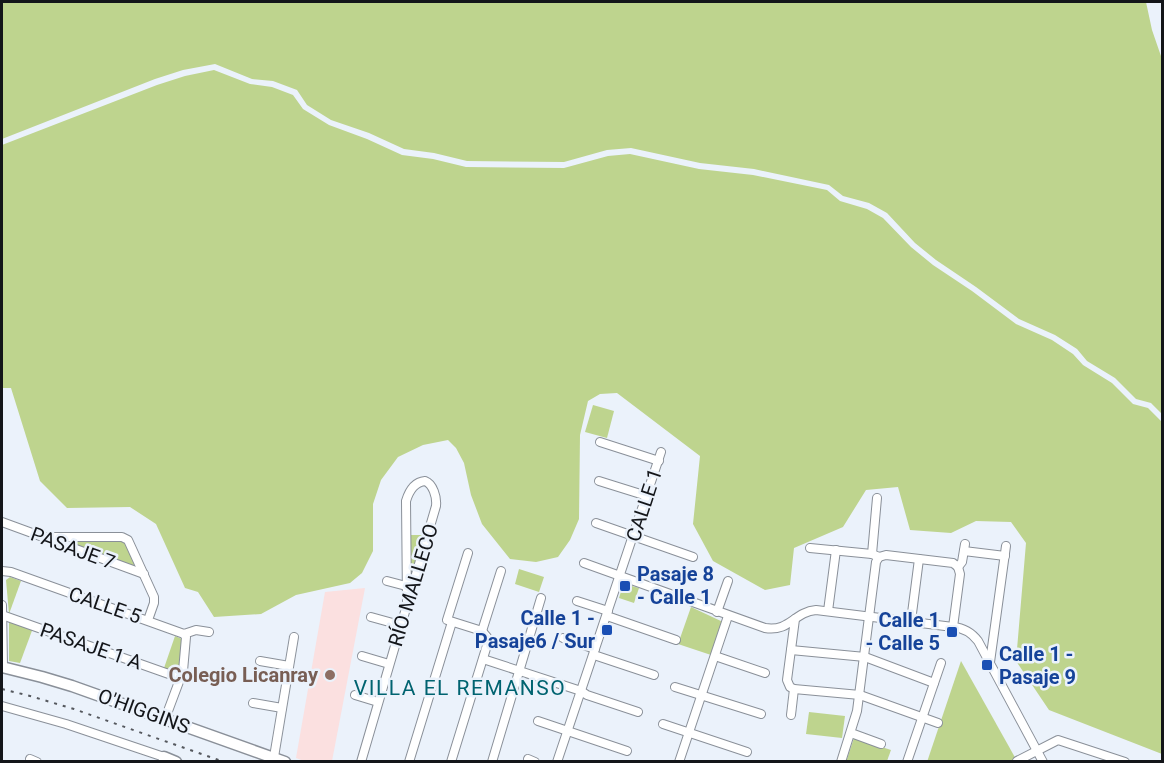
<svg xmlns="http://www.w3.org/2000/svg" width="1164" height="763" font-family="Roboto,sans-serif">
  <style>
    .education { fill: #fbe0e0 }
    .green { fill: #bed48e }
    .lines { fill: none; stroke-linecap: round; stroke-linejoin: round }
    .minor-casing { stroke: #8a9099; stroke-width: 10 }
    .tertiary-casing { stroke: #8a9099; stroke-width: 13 }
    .minor { stroke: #fff; stroke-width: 8 }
    .tertiary { stroke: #fff; stroke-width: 10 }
    .rail { stroke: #55585e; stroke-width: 2; stroke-dasharray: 3 6; stroke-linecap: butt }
    .transit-dot { fill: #1a4fb4; stroke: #ebf2fb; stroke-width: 2 }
    .education-dot { fill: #8d6e63; stroke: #ebf2fb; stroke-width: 2 }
    .labels { text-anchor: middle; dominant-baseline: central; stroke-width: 5; stroke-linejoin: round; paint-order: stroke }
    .street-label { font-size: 20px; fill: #131519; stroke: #ebf2fb }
    .transit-label { font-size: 20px; font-weight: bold; fill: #164399; stroke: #ebf2fb; text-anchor: start }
    .education-label { font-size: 20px; font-weight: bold; fill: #785e54; stroke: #ebf2fb; text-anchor: end }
    .neighbourhood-label { font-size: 21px; letter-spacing: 1.5px; fill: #006370; stroke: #ebf2fb }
  </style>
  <rect width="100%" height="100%" fill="#ebf2fb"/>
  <polygon class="education" points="365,588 332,761 304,761 296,758 325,592"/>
  <g class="green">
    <polygon points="2,2 1146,2 1152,30 1162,59 1162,414 1151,403 1136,399 1115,378 1087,361 1077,349 1055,335 1019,319 976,287 936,260 915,243 887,213 869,203 843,196 829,185 754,169 700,163 631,148 607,150 564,162 467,161 434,153 404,149 369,133 331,120 307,105 297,90 273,81 252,79 215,64 183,70 155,79 2,139"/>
    <polygon points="214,70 250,84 272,87 293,95 303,109 329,125 367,139 402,155 433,159 466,167 564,168 608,156 630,154 699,169 753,175 827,190 840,201 867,209 883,218 911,247 933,265 972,291 1016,324 1052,340 1073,354 1083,365 1112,383 1133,404 1148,408 1162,422 1162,754 1049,710 1016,661 1026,543 1011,522 976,521 951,533 910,530 898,487 866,490 843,527 794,548 790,585 765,590 713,561 693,524 700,456 617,393 600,394 588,401 580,435 579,519 570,540 558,557 536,562 510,559 482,524 471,495 464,463 456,448 448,440 423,445 398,457 381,480 373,504 373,551 362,573 350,583 296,595 261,614 214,617 198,592 185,588 156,524 130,507 67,508 40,481 11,388 2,388 2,145 157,85 185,76"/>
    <polygon points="593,405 614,411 607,438 585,432"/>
    <polygon points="409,535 425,535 412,581 408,580"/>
    <polygon points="126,540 140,569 60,541"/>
    <polygon points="519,569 544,577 539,592 515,584"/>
    <polygon points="10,577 21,581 9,614 6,580"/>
    <polygon points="625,584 639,588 634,603 619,598 623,585"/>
    <polygon points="691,607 723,622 711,655 678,644"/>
    <polygon points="9,620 33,628 20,663 9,661"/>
    <polygon points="175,636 182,639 178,673 164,668"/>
    <polygon points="961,661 1017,761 927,762"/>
    <polygon points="809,712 845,716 842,738 806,734"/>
    <polygon points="854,738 891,750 887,761 846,762"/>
  </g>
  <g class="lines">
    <defs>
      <g id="minor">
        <polyline points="600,442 659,461"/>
        <polyline points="599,481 647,496"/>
        <polyline points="2,522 144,574"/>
        <polyline points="596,523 693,557"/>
        <polyline points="44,537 122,537 128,540 154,597 154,603 148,620"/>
        <polyline points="810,548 872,554 879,557 886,555 953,563 958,567"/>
        <polyline points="964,551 1005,556"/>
        <polyline points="872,554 877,498"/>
        <path d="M584,563L765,628C790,632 794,612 816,610L953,627C964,628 972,633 978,641L1043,762"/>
        <polyline points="958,567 962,562 965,544"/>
        <polyline points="2,571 11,572 184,634 196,630 209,632"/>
        <polyline points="387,581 406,586"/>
        <polyline points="577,601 608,611"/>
        <polyline points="2,605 3,667"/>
        <polyline points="828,611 836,550"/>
        <polyline points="717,612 728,581"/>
        <polyline points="2,615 180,678"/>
        <polyline points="607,616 676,640"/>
        <polyline points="371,617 400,625"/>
        <polyline points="795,619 787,680 790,687 794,689 860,695 938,723"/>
        <polyline points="911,621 919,559"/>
        <polyline points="953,627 960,574 958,567"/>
        <polyline points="482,631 501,571"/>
        <polyline points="563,638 595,649"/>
        <polyline points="791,650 865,657 934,683"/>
        <polyline points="594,655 654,675"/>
        <polyline points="362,656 389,664"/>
        <polyline points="715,656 765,673"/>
        <polyline points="483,659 581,691 587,695 638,712"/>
        <polyline points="260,661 289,666"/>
        <polyline points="990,662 1006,546"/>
        <polyline points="675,687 761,714"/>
        <polyline points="355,695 378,702"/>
        <polyline points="253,703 282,708"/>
        <polyline points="2,706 66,724 164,757"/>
        <polyline points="791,715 794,689"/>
        <polyline points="165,719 183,671 186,637 184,634"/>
        <polyline points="538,721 627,751"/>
        <polyline points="663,724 747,752"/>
        <polyline points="851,733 881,744"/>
        <polyline points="274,757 294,637"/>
        <polyline points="30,759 37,762"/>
        <polyline points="528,759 535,762"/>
        <polyline points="1017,761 1058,740 1125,762"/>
        <path d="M361,762L436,506C437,497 433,484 425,481C415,482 409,491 406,501L407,601"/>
        <polyline points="409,762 452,622"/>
        <polyline points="451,762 488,642 487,637 482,631 447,620 468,553"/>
        <polyline points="492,762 541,598"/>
        <polyline points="557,762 661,452"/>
        <polyline points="679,762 728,616"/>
        <polyline points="841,762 857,711 876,562 879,557"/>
        <polyline points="907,762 941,663"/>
      </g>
      <g id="tertiary">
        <polyline points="2,667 42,677 72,686 285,762"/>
        <polyline points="164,762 164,757 176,762"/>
      </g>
    </defs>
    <use href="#minor" class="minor-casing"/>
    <use href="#tertiary" class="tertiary-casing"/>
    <use href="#minor" class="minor"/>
    <use href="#tertiary" class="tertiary"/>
    <polyline class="rail" points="2,689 30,696 74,709 224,762"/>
  </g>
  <g class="transit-dot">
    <rect x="619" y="580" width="12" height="12" rx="3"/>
    <rect x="601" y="624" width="12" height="12" rx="3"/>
    <rect x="946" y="626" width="12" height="12" rx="3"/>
    <rect x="981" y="659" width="12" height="12" rx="3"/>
  </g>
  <circle class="education-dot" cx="330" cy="675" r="6"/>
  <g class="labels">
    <g class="street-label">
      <text transform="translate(644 505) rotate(-72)">CALLE 1</text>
      <text transform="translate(73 548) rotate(20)">PASAJE 7</text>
      <text transform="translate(413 585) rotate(-73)">RÍO MALLECO</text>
      <text transform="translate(105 605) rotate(19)">CALLE 5</text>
      <text transform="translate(91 646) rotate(19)">PASAJE 1 A</text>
      <text transform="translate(144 711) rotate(20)">O'HIGGINS</text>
    </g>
    <g class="transit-label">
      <text x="637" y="574">Pasaje 8<tspan x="637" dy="23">- Calle 1</tspan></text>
      <text x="595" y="618" text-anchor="end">Calle 1 -<tspan x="595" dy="23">Pasaje6 / Sur</tspan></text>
      <text x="940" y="620" text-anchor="end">Calle 1<tspan x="940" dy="23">- Calle 5</tspan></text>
      <text x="999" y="654">Calle 1 -<tspan x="999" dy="23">Pasaje 9</tspan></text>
    </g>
    <g class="education-label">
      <text x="318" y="675">Colegio Licanray</text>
    </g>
    <g class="neighbourhood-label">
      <text x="460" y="688">VILLA EL REMANSO</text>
    </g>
  </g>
  <rect width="1164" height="763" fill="none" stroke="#131519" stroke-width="6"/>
</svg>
